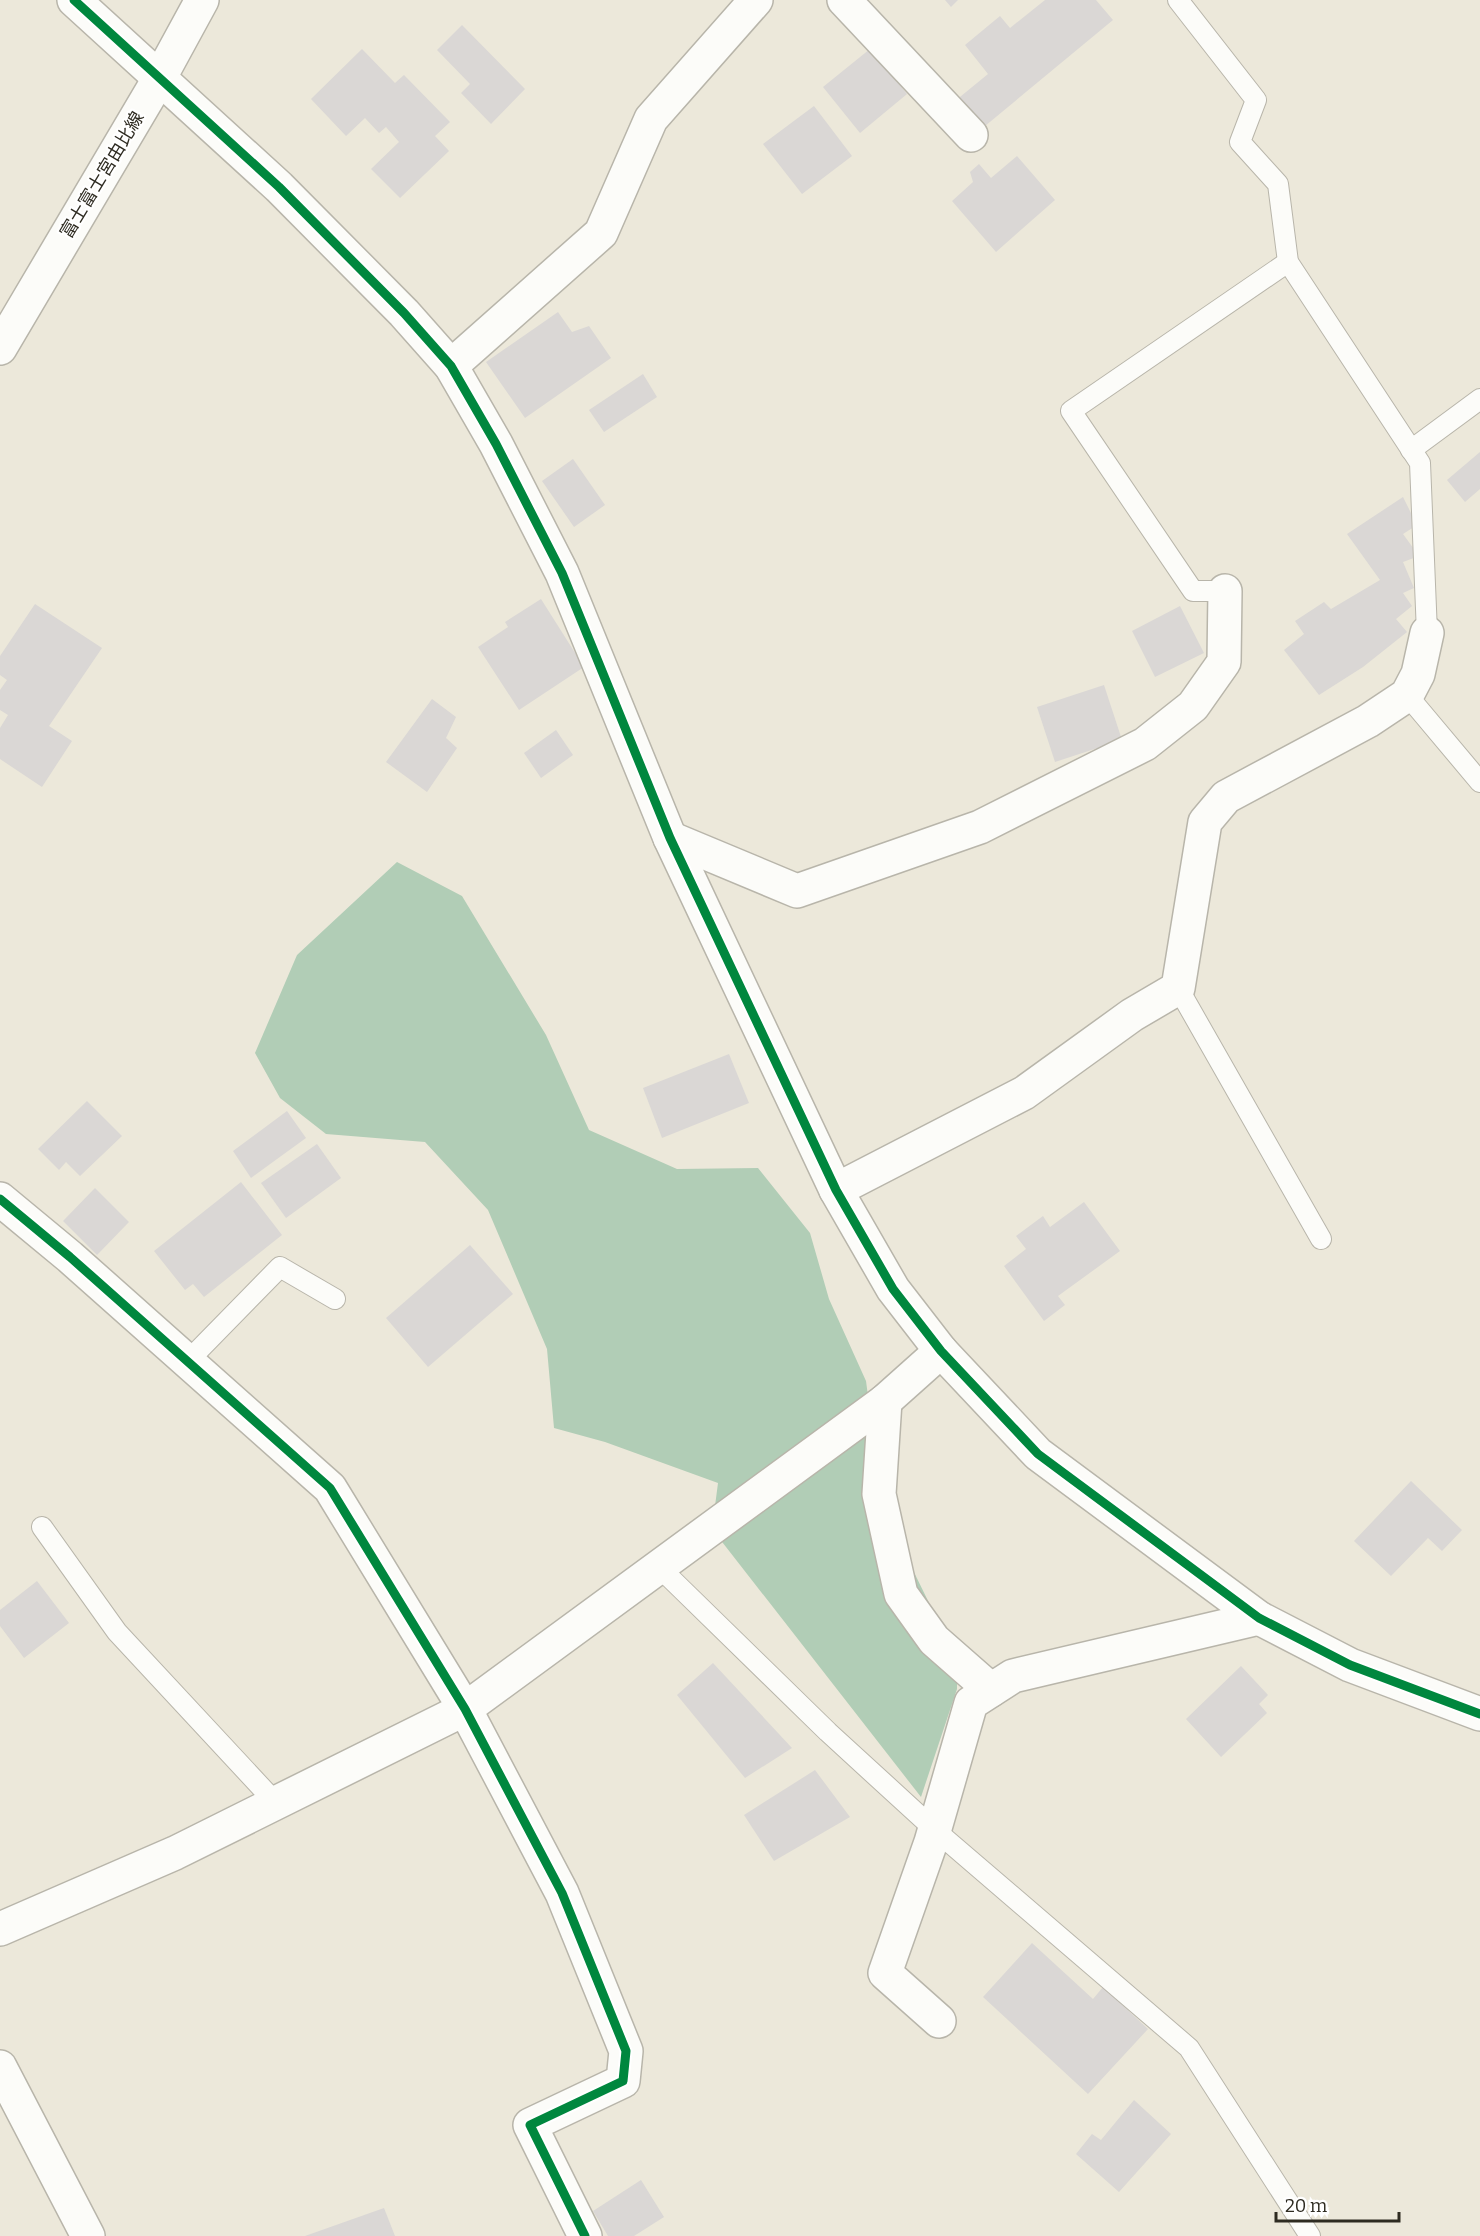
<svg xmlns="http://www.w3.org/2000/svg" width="1480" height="2236" font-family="Bitter,'Noto Sans JP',serif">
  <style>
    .forest { fill: #b1cdb6 }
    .building { fill: #dad7d5 }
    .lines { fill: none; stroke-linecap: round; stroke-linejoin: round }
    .lane-casing { stroke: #b8b5aa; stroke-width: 22 }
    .street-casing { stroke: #b8b5aa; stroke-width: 36 }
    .secondary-casing { stroke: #b8b5aa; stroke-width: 36 }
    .primary-casing { stroke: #b8b5aa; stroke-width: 36 }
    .lane { stroke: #fcfcf9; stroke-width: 20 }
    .street { stroke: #fcfcf9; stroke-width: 33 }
    .secondary { stroke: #fcfcf9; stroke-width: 33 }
    .primary { stroke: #fcfcf9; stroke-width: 33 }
    .cycleway-casing { stroke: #fff; stroke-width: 13 }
    .cycleway { stroke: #00873e; stroke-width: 9 }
    .labels { text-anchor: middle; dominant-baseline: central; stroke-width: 4.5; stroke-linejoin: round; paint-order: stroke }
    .street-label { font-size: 18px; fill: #2e2b21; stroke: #fff }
  </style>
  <rect width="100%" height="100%" fill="#ece8da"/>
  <polygon class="forest" points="397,862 462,896 546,1035 589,1130 677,1169 758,1168 810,1233 829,1299 866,1381 883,1509 957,1660 957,1689 921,1797 712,1529 718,1483 605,1442 554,1428 547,1349 488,1210 425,1142 326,1134 280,1098 255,1053 297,955"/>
  <g class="building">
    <polygon points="945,0 958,0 951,7"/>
    <polygon points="1045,0 1096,0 1113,20 979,131 955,101 988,74 965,45 1000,16 1010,28"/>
    <polygon points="462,25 525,89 491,124 461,93 470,84 437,50"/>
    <polygon points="362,49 395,83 404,75 450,122 435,136 449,151 400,198 371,169 399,142 386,127 379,133 365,118 346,136 311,99"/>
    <polygon points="870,49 907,94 860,133 823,87"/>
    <polygon points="814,106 852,156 802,194 763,144"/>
    <polygon points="1017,156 1055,200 996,252 952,201 973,182 970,172 979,164 991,178"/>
    <polygon points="558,312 572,332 589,326 611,358 525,418 486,362"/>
    <polygon points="643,374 657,397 604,432 589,410"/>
    <polygon points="1480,452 1480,489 1465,502 1447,480"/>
    <polygon points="573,459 605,505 574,527 542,481"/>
    <polygon points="1403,497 1417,525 1403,534 1419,556 1403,562 1414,588 1403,593 1412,606 1396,619 1407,632 1363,667 1319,695 1284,650 1304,634 1295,621 1324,602 1331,609 1380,580 1347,534"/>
    <polygon points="541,599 584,667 519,710 478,647 508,627 505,622"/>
    <polygon points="35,604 102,648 49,726 72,741 42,787 0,759 0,728 8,715 0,710 0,690 7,680 0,675 0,656"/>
    <polygon points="1180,606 1204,653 1155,677 1132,631"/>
    <polygon points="1104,685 1122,740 1055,762 1037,707"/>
    <polygon points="432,699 456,717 446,738 457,748 427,792 386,762"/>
    <polygon points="556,730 573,755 541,778 524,753"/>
    <polygon points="729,1054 749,1103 662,1138 643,1088"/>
    <polygon points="87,1101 122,1136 80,1176 66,1162 59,1170 38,1149"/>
    <polygon points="287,1111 306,1138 251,1178 233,1151"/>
    <polygon points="317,1144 341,1178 286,1218 261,1183"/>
    <polygon points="241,1182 282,1235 204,1297 193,1284 185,1290 154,1251"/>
    <polygon points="95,1188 129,1222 97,1255 63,1221"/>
    <polygon points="1084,1202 1120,1251 1058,1296 1065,1305 1044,1321 1004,1266 1026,1249 1016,1236 1043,1216 1050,1227"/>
    <polygon points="470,1245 513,1294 428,1367 386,1318"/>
    <polygon points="1411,1481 1462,1530 1442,1551 1428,1538 1391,1576 1354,1541"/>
    <polygon points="37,1581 69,1623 24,1658 0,1626 0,1610"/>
    <polygon points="713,1663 792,1748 745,1778 677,1695"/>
    <polygon points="1241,1666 1268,1695 1259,1704 1267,1713 1221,1757 1186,1719"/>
    <polygon points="815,1770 850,1817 774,1861 744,1815"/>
    <polygon points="1032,1943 1093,1999 1103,1987 1148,2029 1088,2094 983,1997"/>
    <polygon points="1134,2100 1171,2134 1119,2192 1076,2154 1092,2134 1101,2140"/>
    <polygon points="641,2180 664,2217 634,2236 608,2236 593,2211"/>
    <polygon points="384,2208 395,2236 305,2236"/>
  </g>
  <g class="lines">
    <defs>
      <g id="lane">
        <polyline points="1178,0 1256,100 1240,142 1278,184 1288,262 1420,463 1427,633"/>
        <polyline points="1411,450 1480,399"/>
        <polyline points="1225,591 1193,591 1071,411 1288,262"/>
        <polyline points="1407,695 1480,782"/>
        <polyline points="1178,988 1321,1239"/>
        <polyline points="187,1362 280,1267 335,1299"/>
        <polyline points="42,1527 117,1632 275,1802"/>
        <polyline points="660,1568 828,1732 935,1830 1189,2048 1310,2236"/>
      </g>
      <g id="street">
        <polyline points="844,0 971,135"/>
        <polyline points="451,366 601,233 651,119 756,0"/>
        <polyline points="670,838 797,891 980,827 1145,744 1193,706 1224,662 1225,591"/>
        <polyline points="836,1190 1024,1093 1132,1015 1178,988 1205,822 1226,797 1368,721 1407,695 1418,674 1427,633"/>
        <polyline points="0,1199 70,1257 330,1488 465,1709 562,1893 626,2051 623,2081 530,2125 585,2236"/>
        <polyline points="885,1401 879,1494 901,1594 934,1640 991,1690"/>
        <polyline points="0,1929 175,1853 465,1709 885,1401 941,1351"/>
        <polyline points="939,2021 885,1973 931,1842 971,1703 1013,1676 1259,1618"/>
        <polyline points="0,2067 88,2236"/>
      </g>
      <polyline id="secondary" points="74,0 279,187 404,313 451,366 496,444 562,573 670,838 836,1190 893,1289 941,1351 1038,1454 1259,1618 1350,1665 1480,1714"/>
      <polyline id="primary" points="0,348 159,79 202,0"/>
    </defs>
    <use href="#lane" class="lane-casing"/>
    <use href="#street" class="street-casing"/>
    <use href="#secondary" class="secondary-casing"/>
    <use href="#primary" class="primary-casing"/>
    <use href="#lane" class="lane"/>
    <use href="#street" class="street"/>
    <use href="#secondary" class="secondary"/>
    <use href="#primary" class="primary"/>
    <defs>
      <g id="cycleway">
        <polyline points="74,0 279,187 404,313 451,366 496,444 562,573 670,838 836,1190 893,1289 941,1351 1038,1454 1259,1618 1350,1665 1480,1714"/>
        <polyline points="0,1199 70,1257 330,1488 465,1709 562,1893 626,2051 623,2081 530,2125 585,2236"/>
      </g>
    </defs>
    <use href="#cycleway" class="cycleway-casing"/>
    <use href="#cycleway" class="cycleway"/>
  </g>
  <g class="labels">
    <g class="street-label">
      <text transform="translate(102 175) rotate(-59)">富士富士宮由比線</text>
    </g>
  </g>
  <path d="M1276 2212v9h123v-9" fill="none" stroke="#2e2b21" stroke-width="3"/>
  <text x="1285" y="2212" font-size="18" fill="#2e2b21" stroke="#ffffff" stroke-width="4.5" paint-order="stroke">20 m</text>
</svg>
